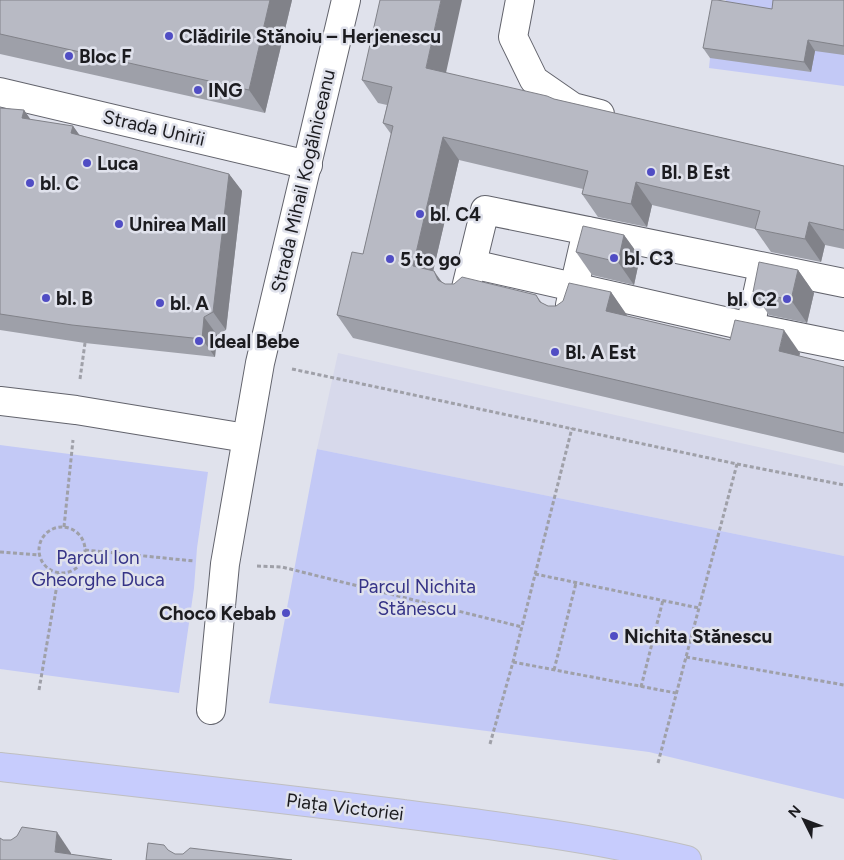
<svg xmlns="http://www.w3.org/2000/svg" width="844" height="860" font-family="Figtree,sans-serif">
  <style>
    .built { fill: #d7d9eb }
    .green { fill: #c3c9f6 }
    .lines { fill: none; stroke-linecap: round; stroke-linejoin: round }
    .minor-casing { stroke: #62636c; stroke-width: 30 }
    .major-casing { stroke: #bfbfc1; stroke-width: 30 }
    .path { stroke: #9fa0a8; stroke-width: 3; stroke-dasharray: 4 2.5; stroke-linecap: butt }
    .minor { stroke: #fff; stroke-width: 28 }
    .major { stroke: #c7ccfd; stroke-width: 28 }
    .wall { fill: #9ea0a9 }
    .shaded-wall { fill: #818289 }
    .building { fill: #b8bac4; stroke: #818289 }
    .poi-dot { fill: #504dc4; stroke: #e0e2ec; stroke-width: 2 }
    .labels { text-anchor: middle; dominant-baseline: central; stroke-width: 5; stroke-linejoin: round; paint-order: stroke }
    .poi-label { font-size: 19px; font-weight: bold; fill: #1c1c20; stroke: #e0e2ec; text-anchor: start }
    .street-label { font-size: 19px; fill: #1c1c20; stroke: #e0e2ec }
    .park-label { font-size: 19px; fill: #353387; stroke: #e0e2ec }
  </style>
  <rect width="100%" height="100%" fill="#e0e2ec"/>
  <polygon class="built" points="338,353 844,466 844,556 317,449"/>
  <g class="green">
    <polygon points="726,0 844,0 844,86 709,68 710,58"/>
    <polygon points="0,445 208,472 197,548 194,588 179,693 0,669"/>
    <polygon points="317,449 844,556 844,799 649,752 269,703"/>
  </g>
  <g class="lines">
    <defs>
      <g id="minor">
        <polyline points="520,0 513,37 534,80 573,107 600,114"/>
        <polyline points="0,92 308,165"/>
        <polyline points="472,264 750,327 844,346"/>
        <polyline points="465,292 485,210 844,283"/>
        <polyline points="570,305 587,231"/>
        <polyline points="750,327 763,268"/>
        <polyline points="0,401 76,410 246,438"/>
        <polyline points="211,710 225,564 260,363 346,0"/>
      </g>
      <path id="major" d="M0,767C134,782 269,797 403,814C498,826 594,838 687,860"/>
    </defs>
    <use href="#minor" class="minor-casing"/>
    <use href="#major" class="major-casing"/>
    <g class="path">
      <polyline points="292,369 737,464 844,485"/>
      <polyline points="80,379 85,343"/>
      <polyline points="64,527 73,440"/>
      <circle cx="62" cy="550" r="23"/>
      <polyline points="85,550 194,561"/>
      <polyline points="0,552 40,555"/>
      <polyline points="257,566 282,567 522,627"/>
      <polyline points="535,574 699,608"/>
      <polyline points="686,657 844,685"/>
      <polyline points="513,662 676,693"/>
      <polyline points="554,670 576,583"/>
      <polyline points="641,687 663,600"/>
      <polyline points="39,690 59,573"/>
      <polyline points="490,744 513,662 572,428"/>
      <polyline points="658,763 737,464"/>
    </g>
    <use href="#minor" class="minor"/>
    <use href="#major" class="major"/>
  </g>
  <g class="wall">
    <polygon points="0,0 292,0 265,113 0,54"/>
    <polygon points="844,0 844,55 815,51 811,72 710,58 703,48 772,9"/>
    <polygon points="446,73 554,99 844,166 844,249 825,245 821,262 771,252 755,229 652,205 647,227 598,217 582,194 583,189 459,160 433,271 442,282 445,284 536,295 542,303 548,306 556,306 611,292 627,316 730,340 800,353 799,356 844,367 844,453 353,338 337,315 363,254 391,134 383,123 387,105 378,103 362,80"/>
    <polygon points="0,108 24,110 31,120 73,126 79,135 229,174 242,191 226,330 217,335 215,357 85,343 0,330"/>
    <polygon points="624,235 640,257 634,285 592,275 576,252"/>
    <polygon points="798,270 814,293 807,323 769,315 753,292"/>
  </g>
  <g class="shaded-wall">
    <polygon points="270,0 292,0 265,113 249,90"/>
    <polygon points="441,0 462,0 442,91 426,68"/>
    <polygon points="808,40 815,51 811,72 804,62"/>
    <polygon points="24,110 36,128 22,118"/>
    <polygon points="73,126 86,144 71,133"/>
    <polygon points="443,137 459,160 429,289 413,266"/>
    <polygon points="229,174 242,191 226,330 213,312"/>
    <polygon points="636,182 652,205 647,227 631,204"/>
    <polygon points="809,222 825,245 821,262 805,239"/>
    <polygon points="624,235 640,257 634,285 618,262"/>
    <polygon points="798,270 814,293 807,323 791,300"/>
    <polygon points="434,271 450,294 438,280"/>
    <polygon points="611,292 627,315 623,334 606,311"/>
    <polygon points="204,317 217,335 215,357 202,339"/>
    <polygon points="784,330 800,353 795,374 779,351"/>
    <polygon points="57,832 71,853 71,860 55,852"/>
  </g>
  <g class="building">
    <polygon points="0,0 270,0 249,90 0,34"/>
    <polygon points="380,0 441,0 426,68 547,96 554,99 844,166 844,230 809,222 805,239 755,229 760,211 636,182 631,204 582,194 588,171 443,137 413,266 434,271 438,280 445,284 454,284 462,277 536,295 540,302 548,306 556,306 563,301 569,283 611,292 606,311 730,340 735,320 784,330 779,351 844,367 844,433 337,315 352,252 363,254 393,126 383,123 392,87 362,80"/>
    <polygon points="712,0 717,0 772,9 773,0 844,0 844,46 808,40 804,62 703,48"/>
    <polygon points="0,108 24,110 22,118 73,126 71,133 229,174 213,312 204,317 202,339 72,325 0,314"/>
    <polygon points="583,226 624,235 618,262 576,252"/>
    <polygon points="759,262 798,270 791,300 753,292"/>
    <polygon points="22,827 57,832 55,852 112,860 0,860 0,838 3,840 11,840 17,836"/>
    <polygon points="148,843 164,845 168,850 175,854 183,854 190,848 292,860 146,860"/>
  </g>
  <g class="poi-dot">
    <circle cx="169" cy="36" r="5"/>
    <circle cx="69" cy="56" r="5"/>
    <circle cx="198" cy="90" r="5"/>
    <circle cx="87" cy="163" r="5"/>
    <circle cx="651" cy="172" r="5"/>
    <circle cx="30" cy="183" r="5"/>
    <circle cx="420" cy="214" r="5"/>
    <circle cx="119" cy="224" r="5"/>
    <circle cx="614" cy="258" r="5"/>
    <circle cx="390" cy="259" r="5"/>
    <circle cx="46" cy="298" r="5"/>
    <circle cx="787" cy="299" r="5"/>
    <circle cx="160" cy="303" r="5"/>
    <circle cx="199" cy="341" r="5"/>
    <circle cx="555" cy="352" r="5"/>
    <circle cx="286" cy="613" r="5"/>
    <circle cx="614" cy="636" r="5"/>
  </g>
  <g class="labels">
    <g class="poi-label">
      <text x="179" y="36">Clădirile Stănoiu – Herjenescu</text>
      <text x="79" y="56">Bloc F</text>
      <text x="208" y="90">ING</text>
      <text x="97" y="163">Luca</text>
      <text x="661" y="172">Bl. B Est</text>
      <text x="40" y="183">bl. C</text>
      <text x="430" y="214">bl. C4</text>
      <text x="129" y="224">Unirea Mall</text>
      <text x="624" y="258">bl. C3</text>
      <text x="400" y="259">5 to go</text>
      <text x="56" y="298">bl. B</text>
      <text x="777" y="299" text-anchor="end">bl. C2</text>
      <text x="170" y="303">bl. A</text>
      <text x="209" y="341">Ideal Bebe</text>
      <text x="565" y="352">Bl. A Est</text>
      <text x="276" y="613" text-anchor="end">Choco Kebab</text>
      <text x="624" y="636">Nichita Stănescu</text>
    </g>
    <g class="street-label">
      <text transform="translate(154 128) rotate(13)">Strada Unirii</text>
      <text transform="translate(303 181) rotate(-77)">Strada Mihail Kogălniceanu</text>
      <text transform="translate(345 807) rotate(7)">Piața Victoriei</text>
    </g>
    <g class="park-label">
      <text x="98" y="557">Parcul Ion<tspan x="98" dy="22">Gheorghe Duca</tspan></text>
      <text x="417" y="586">Parcul Nichita<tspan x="417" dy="22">Stănescu</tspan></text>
    </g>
  </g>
  <g transform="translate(804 820) rotate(312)" stroke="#e0e2ec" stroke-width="4" paint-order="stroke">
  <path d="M0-4L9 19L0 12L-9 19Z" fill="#1c1c20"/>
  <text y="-8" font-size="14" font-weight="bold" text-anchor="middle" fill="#1c1c20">N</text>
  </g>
</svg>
